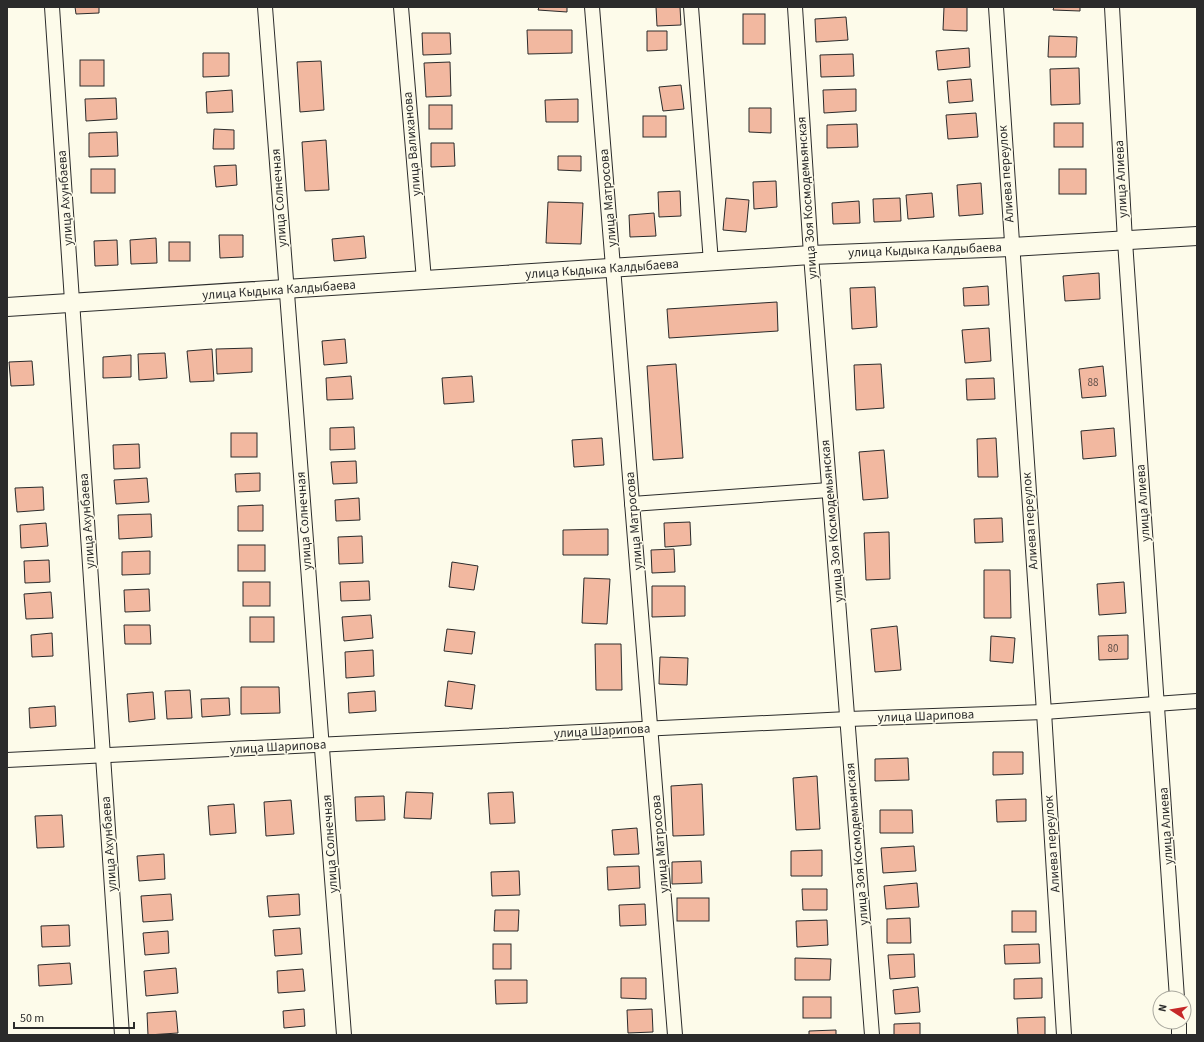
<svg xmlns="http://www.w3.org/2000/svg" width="1204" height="1042" font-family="'Source Sans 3',sans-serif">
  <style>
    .building { fill: #f2b8a0; stroke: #2b2b2b }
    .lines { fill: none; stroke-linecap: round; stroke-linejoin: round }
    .minor-casing { stroke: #2b2b2b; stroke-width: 16 }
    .tertiary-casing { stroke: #2b2b2b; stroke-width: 20 }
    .minor { stroke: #fdfbea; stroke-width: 14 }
    .tertiary { stroke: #fdfbea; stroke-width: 18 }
    .labels { text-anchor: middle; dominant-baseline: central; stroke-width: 3; stroke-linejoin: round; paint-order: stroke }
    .number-label { font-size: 11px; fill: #5d4e48 }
    .street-label { font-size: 13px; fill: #2b2b2b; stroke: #fdfbea }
  </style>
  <rect width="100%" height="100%" fill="#fdfbea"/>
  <g class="building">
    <polygon points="75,7 99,7 99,13 76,14"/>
    <polygon points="539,7 567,7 567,12 538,10"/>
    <polygon points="656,7 680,7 681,25 657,26"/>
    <polygon points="944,7 967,7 967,31 943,30"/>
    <polygon points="1054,7 1080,7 1080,11 1053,10"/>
    <rect x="743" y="14" width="22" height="30"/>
    <polygon points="846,17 848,40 816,42 815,19"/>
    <polygon points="527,30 572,30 572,53 528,54"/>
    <polygon points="647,31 667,31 667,50 647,51"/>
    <polygon points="422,33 450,33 451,54 423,55"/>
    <polygon points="1049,36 1077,37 1076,57 1048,57"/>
    <polygon points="969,48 970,67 938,70 936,51"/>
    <polygon points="203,53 229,53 229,76 203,77"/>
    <polygon points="853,54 854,76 821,77 820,55"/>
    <rect x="80" y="60" width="24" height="26"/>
    <polygon points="321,61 324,110 300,112 297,62"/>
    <polygon points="450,62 451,96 426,97 424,63"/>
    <polygon points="1079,68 1080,104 1051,105 1050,69"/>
    <polygon points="971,79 973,101 949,103 947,81"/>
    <polygon points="681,85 684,109 663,111 659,87"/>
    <polygon points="856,89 856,111 824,113 823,90"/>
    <polygon points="232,90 233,112 207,113 206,92"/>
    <polygon points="116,98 117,119 86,121 85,99"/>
    <polygon points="578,99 578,122 546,122 545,100"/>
    <rect x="429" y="105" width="23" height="24"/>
    <polygon points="749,108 771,108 771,133 749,132"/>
    <polygon points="976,113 978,137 948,139 946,115"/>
    <rect x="643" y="116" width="23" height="21"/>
    <rect x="1054" y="123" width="29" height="24"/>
    <polygon points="857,124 858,147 827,148 827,125"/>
    <polygon points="214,129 234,130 234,149 213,149"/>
    <polygon points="117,132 118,156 89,157 89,133"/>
    <polygon points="326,140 329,190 305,191 302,142"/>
    <polygon points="431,143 454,143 455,166 431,167"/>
    <polygon points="558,156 581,156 581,171 558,170"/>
    <polygon points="236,165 237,185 216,187 214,166"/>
    <rect x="91" y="169" width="24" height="24"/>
    <rect x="1059" y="169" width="27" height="25"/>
    <polygon points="776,181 777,207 754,209 753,182"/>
    <polygon points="981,183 983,214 959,216 957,185"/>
    <polygon points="680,191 681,216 659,217 658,192"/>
    <polygon points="932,193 934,217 908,219 906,195"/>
    <polygon points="726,198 749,200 746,232 723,230"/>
    <polygon points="900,198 901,221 874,222 873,199"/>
    <polygon points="859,201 860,223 833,224 832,203"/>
    <polygon points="548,202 583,203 581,244 546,243"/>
    <polygon points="654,213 656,236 630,237 629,215"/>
    <polygon points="219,235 243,235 243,257 220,258"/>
    <polygon points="364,236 366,258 334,261 332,239"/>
    <polygon points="156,238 157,263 131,264 130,240"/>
    <polygon points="117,240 118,265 95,266 94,241"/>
    <rect x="169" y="242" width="21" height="19"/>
    <polygon points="1099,273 1100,299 1065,301 1063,276"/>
    <polygon points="988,286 989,305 964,306 963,288"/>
    <polygon points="875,287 877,327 852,329 850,288"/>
    <polygon points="777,302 778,331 669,338 667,309"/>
    <polygon points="989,328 991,361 965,363 962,330"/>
    <polygon points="345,339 347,363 324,365 322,341"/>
    <polygon points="252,348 252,372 217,374 216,349"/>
    <polygon points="212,349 214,381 190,382 187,351"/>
    <polygon points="165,353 167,378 139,380 138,354"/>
    <polygon points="131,355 131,377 103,378 103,357"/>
    <polygon points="32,361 34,385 11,386 9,362"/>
    <polygon points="676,364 683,458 653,460 647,366"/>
    <polygon points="881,364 884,408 856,410 854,365"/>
    <polygon points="1103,366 1106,396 1082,398 1079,369"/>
    <polygon points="351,376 353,399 327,400 326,378"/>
    <polygon points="472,376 474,402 444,404 442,378"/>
    <polygon points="994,378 995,399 967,400 966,379"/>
    <polygon points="354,427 355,449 330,450 330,428"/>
    <polygon points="1114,428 1116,456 1083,459 1081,431"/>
    <rect x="231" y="433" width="26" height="24"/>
    <polygon points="602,438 604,465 574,467 572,440"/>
    <polygon points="996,438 998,477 978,477 977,439"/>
    <polygon points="139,444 140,468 114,469 113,445"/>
    <polygon points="884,450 888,498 863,500 859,452"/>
    <polygon points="356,461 357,483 333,484 331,462"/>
    <polygon points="260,473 260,491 236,492 235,474"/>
    <polygon points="147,478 149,502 116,504 114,480"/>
    <polygon points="43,487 44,510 17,512 15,488"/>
    <polygon points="359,498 360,520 336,521 335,500"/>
    <polygon points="263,505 263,531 238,531 238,506"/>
    <polygon points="151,514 152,537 119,539 118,515"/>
    <polygon points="1002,518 1003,542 975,543 974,519"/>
    <polygon points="690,522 691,545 665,547 664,523"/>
    <polygon points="46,523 48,546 21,548 20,525"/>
    <polygon points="608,529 608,555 563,555 563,530"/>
    <polygon points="889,532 890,579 866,580 864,533"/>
    <polygon points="362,536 363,563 339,564 338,537"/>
    <rect x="238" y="545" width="27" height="26"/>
    <polygon points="674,549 675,572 652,573 651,550"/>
    <polygon points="150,551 150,574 122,575 122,552"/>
    <polygon points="49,560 50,582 25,583 24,561"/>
    <polygon points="452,562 478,566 474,590 449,587"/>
    <polygon points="984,570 1010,570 1011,618 984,618"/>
    <polygon points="584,578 610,579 607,624 582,623"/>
    <polygon points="369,581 370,600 341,601 340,582"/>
    <rect x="243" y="582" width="27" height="24"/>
    <polygon points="1124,582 1126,613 1099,615 1097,584"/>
    <polygon points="652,586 685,586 685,616 652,617"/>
    <polygon points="149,589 150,611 125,612 124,590"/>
    <polygon points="51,592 53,618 26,619 24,594"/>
    <polygon points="371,615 373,638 344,641 342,617"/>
    <rect x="250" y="617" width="24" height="25"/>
    <polygon points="124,625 150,625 151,644 125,644"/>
    <polygon points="897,626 901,670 875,672 871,629"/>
    <polygon points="447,629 475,632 472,654 444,651"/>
    <polygon points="52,633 53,656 32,657 31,635"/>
    <polygon points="1128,635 1128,659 1099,660 1098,636"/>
    <polygon points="991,636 1015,638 1013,663 990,661"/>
    <polygon points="595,644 621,644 622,690 596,690"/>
    <polygon points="373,650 374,676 346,678 345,652"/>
    <polygon points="660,657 688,658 687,685 659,684"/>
    <polygon points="448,681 475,685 472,709 445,706"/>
    <polygon points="241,687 279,687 280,713 241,714"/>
    <polygon points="190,690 192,718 167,719 165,691"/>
    <polygon points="375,691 376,711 349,713 348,693"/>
    <polygon points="153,692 155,719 129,722 127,694"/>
    <polygon points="229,698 230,715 202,717 201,699"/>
    <polygon points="55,706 56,726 30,728 29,708"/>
    <polygon points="993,752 1023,752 1023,774 993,775"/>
    <polygon points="908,758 909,780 875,781 875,759"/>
    <polygon points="817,776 820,829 796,830 793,778"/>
    <polygon points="702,784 704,835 673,836 671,786"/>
    <polygon points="406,792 433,793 431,819 404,818"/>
    <polygon points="513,792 515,823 490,824 488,793"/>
    <polygon points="384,796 385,820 356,821 355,797"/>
    <polygon points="1026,799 1026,821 997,822 996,800"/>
    <polygon points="291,800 294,834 266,836 264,802"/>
    <polygon points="234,804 236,833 210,835 208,806"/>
    <polygon points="880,810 912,810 913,833 880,833"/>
    <polygon points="62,815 64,847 37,848 35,816"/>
    <polygon points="637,828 639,854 614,855 612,830"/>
    <polygon points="914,846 916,871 883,873 881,848"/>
    <polygon points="822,850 822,876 791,876 791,851"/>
    <polygon points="164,854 165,879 139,881 137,856"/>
    <polygon points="701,861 702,883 672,884 672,862"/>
    <polygon points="639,866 640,888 608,890 607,867"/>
    <polygon points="519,871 520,895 492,896 491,872"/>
    <polygon points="917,883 919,907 886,909 884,886"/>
    <polygon points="802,889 827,889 827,910 803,910"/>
    <polygon points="171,894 173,920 143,922 141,896"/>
    <polygon points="299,894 300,915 269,917 267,896"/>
    <rect x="677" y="898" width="32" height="23"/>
    <polygon points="645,904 646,925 620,926 619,905"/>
    <polygon points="495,910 519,910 518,931 494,931"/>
    <rect x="1012" y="911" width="24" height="21"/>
    <polygon points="910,918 911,943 887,943 887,919"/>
    <polygon points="827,920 828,945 797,947 796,921"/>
    <polygon points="69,925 70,946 42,947 41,926"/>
    <polygon points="300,928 302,954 275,956 273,930"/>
    <polygon points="168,931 169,953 145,955 143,933"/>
    <rect x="493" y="944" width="18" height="25"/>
    <polygon points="1039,944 1040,963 1005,964 1004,945"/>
    <polygon points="914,954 915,977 890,979 888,955"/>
    <polygon points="795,958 831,959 830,980 795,980"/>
    <polygon points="70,963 72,984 39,986 38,965"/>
    <polygon points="176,968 178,993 146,996 144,971"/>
    <polygon points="303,969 305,991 278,993 277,971"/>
    <polygon points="621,978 646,978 646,999 621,998"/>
    <polygon points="1042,978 1042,998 1014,999 1014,979"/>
    <polygon points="495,980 527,980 527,1003 496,1004"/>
    <polygon points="918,987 920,1012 895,1014 893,990"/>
    <rect x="803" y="997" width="28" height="21"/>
    <polygon points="304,1009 305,1026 284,1028 283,1011"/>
    <polygon points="652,1009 653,1032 628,1033 627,1010"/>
    <polygon points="176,1011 178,1033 148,1035 147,1013"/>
    <polygon points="1045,1017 1045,1035 1018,1035 1017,1018"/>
    <polygon points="920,1023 920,1035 894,1035 894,1024"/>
    <polygon points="836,1030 836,1035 809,1035 809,1031"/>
  </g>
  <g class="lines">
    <defs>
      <g id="minor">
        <polyline points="52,7 122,1035"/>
        <polyline points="265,7 344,1035"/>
        <polyline points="401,7 424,280"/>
        <polyline points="592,7 675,1035"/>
        <polyline points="691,7 711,262"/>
        <polyline points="795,7 811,255 872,1035"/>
        <polyline points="996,7 1044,712 1064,1035"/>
        <polyline points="1112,7 1125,241 1177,998"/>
        <polyline points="632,504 829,490"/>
        <polyline points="7,760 848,719 1044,712 1197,701"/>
        <polyline points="1179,1022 1179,1035"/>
      </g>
      <polyline id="tertiary" points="7,307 811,255 1011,247 1197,236"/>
    </defs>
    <use href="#minor" class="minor-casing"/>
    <use href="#tertiary" class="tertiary-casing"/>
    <use href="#minor" class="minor"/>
    <use href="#tertiary" class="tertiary"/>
  </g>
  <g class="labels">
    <g class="number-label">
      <text x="1093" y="382">88</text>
      <text x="1113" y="648">80</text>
    </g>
    <g class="street-label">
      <text transform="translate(412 144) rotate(-95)">улица Валиханова</text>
      <text transform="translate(1006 174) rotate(-94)">Алиева переулок</text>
      <text transform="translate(1121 179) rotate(-93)">улица Алиева</text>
      <text transform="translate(65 198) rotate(-94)">улица Ахунбаева</text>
      <text transform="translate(279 198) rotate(-94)">улица Солнечная</text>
      <text transform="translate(608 198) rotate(-95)">улица Матросова</text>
      <text transform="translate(807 198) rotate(-94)">улица Зоя Космодемьянская</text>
      <text transform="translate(925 250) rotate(-2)">улица Кыдыка Калдыбаева</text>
      <text transform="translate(602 269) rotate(-4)">улица Кыдыка Калдыбаева</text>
      <text transform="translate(279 290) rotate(-4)">улица Кыдыка Калдыбаева</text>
      <text transform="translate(1143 503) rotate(-94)">улица Алиева</text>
      <text transform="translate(87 521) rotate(-94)">улица Ахунбаева</text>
      <text transform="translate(304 521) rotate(-94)">улица Солнечная</text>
      <text transform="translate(634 521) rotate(-95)">улица Матросова</text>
      <text transform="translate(832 521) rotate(-95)">улица Зоя Космодемьянская</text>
      <text transform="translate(1030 521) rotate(-94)">Алиева переулок</text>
      <text transform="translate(926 716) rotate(-2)">улица Шарипова</text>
      <text transform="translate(602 731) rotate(-3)">улица Шарипова</text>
      <text transform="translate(278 747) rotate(-3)">улица Шарипова</text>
      <text transform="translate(1166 826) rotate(-94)">улица Алиева</text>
      <text transform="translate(109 844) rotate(-94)">улица Ахунбаева</text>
      <text transform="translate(330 844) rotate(-94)">улица Солнечная</text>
      <text transform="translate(660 844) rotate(-95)">улица Матросова</text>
      <text transform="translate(857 844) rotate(-95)">улица Зоя Космодемьянская</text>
      <text transform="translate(1052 844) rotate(-94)">Алиева переулок</text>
    </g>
  </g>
  <rect width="1204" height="1042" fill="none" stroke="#2b2b2b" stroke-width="16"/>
  <g transform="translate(1172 1010) rotate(282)"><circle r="19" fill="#fdfbea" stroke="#a9a89e"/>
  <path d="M0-3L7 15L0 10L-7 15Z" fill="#c62828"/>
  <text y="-6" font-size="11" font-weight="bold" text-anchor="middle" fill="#2b2b2b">N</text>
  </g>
  <path d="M14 1022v6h120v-6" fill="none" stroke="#2b2b2b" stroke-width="2"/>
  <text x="20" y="1022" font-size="12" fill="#2b2b2b" stroke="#fdfbea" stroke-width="3" paint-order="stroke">50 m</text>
</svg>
